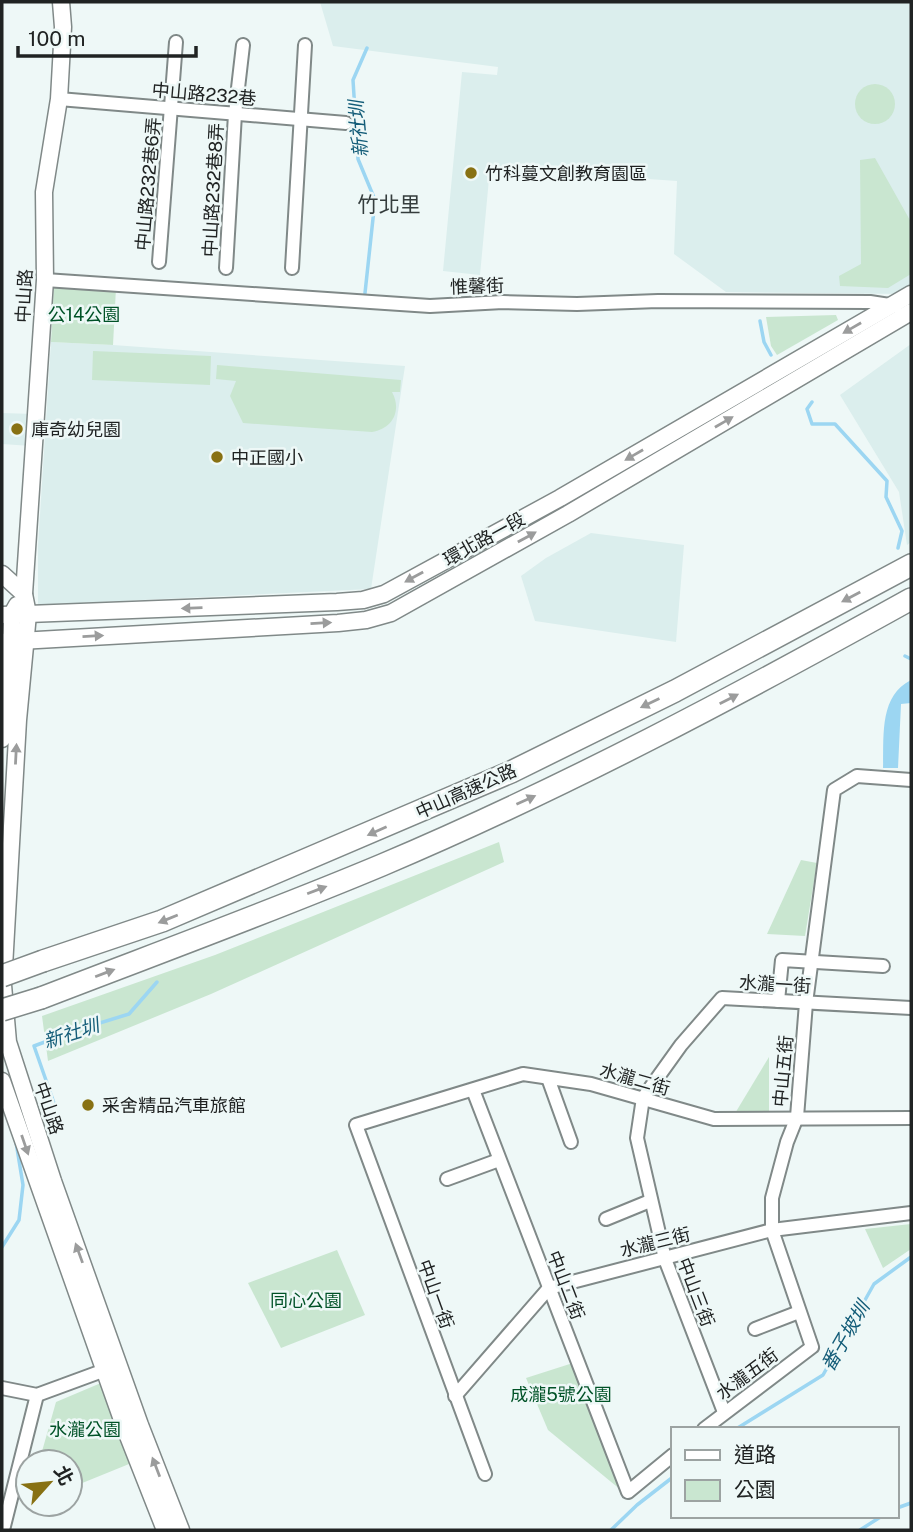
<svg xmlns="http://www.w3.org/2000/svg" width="913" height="1532" font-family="'Public Sans','Noto Sans TC',sans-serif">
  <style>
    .built { fill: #dbeeed }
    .green { fill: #c9e6d0 }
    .water { fill: #9cd6f2 }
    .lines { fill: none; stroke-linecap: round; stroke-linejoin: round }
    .stream { stroke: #9cd6f2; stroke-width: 3.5 }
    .street-casing { stroke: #808988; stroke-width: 16 }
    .secondary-casing { stroke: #808988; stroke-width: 19 }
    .highway-casing { stroke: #808988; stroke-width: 24 }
    .street { stroke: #fff; stroke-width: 12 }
    .secondary { stroke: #fff; stroke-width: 16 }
    .highway { stroke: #fff; stroke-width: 21 }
    .highway-bridge-casing { stroke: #808988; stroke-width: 24; stroke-linecap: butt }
    .highway-bridge { stroke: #fff; stroke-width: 21 }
    .oneway { fill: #9b9c9c }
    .poi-dot { fill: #887113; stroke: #eef8f7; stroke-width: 2.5 }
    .labels { text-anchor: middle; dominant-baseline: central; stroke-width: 5; stroke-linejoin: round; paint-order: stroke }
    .street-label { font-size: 18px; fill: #202323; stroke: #eef8f7 }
    .poi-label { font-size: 18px; fill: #202323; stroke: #eef8f7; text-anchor: start }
    .park-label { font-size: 18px; fill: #005227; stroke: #eef8f7 }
    .water-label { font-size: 19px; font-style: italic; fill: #135c78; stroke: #eef8f7 }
    .quarter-label { font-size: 21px; fill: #353d3d; stroke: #eef8f7 }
  </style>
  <rect width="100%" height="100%" fill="#eef8f7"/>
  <g class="built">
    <polygon points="320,2 911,2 911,290 904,294 726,292 674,254 677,181 490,168 480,275 443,271 462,72 497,75 498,67 333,46"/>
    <polygon points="51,342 113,345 405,366 371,589 38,605 38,546"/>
    <polygon points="911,344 911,542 907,545 899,492 840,395"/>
    <polygon points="2,413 33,414 31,446 2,444"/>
    <polygon points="591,533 684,545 676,642 535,621 521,576 546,558"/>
  </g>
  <g class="green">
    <circle cx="875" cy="104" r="20"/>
    <polygon points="875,158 911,222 911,274 888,288 840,286 839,276 861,264 860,160"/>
    <polygon points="54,284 116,288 113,345 51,342"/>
    <polygon points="836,315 838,320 777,355 771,346 766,317"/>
    <polygon points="93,351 211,356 210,385 92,380"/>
    <path d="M217,365L401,380L400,392H392C402,410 393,429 372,432L243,423L230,396L236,381L216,379Z"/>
    <polygon points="499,842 504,862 211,994 48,1061 42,1016 215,955"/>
    <polygon points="801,860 817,863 805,936 767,934"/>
    <polygon points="769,1057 769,1114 734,1115"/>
    <polygon points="911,1224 911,1249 883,1268 865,1229"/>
    <polygon points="337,1250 365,1315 281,1348 248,1283"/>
    <polygon points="576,1362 627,1495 548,1430 526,1378"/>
    <polygon points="108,1380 134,1462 70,1488 70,1462 39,1462 56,1402"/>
  </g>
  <path class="water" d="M911,680V703L901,704L898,768H883C884,736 879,696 911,680Z"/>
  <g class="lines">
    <g class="stream">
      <polyline points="365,293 375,200 358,159 353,80 367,48"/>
      <polyline points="760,321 764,342 771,355"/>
      <polyline points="812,402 807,409 812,424 835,424 887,481 886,497 902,531 898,548"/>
      <polyline points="905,656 911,659"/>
      <polyline points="55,1106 34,1046 77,1030 129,1014 157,982"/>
      <polyline points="2,1247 19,1220 23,1185 15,1136"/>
      <polyline points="736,1429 823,1375 874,1284 911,1257"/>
      <polyline points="897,1508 911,1503"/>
      <polyline points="611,1530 637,1505 673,1477"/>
      <polyline points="860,1530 882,1516"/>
    </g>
    <defs>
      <g id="street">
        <polyline points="59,99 346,123"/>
        <polyline points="159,262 176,42"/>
        <polyline points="226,268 235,114 243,45"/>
        <polyline points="292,268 305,45"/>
        <polyline points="45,280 430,306 503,302 577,304 658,301 870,302 896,306"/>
        <polyline points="778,1001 782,960 883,966"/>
        <polyline points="548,1078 571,1142"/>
        <polyline points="473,1090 628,1492 673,1455"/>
        <polyline points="447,1179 499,1160"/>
        <polyline points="606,1219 650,1201"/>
        <polyline points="755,1329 799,1312"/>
        <polyline points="2,1388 37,1395 105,1370"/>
        <polyline points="455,1396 549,1288 772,1230 911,1213"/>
        <polyline points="724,1412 665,1259 637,1138 643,1098 681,1045 722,998 911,1008"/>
        <polyline points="704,1429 812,1347 772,1230 772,1198 787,1142 797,1117 806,1003 834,790 857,776 911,780"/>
        <polyline points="485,1474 356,1125 523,1074 591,1084 714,1119 911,1118"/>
        <polyline points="3,1530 37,1395"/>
      </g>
      <g id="secondary">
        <polyline points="61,2 63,27 59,99 44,192 45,280 24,594 28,614 18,720 3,985 8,1042 53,1181 140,1425 181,1530"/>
        <polyline points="2,574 24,594"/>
        <polyline points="2,615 337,602 363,600 384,594 560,498 911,294"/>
        <polyline points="2,642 338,623 366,620 391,613 568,514 911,312"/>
        <polyline points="2,739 10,666 12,614 17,605"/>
        <polyline points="2,1081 126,1431 165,1530"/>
      </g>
      <g id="highway">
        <polyline points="43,961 162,921 511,772 675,691 911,565"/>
        <path d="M41,998C155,954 270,912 382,865C564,788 738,695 911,599"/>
      </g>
    </defs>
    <use href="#street" class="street-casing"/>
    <use href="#secondary" class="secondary-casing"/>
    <use href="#highway" class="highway-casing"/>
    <use href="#street" class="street"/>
    <use href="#secondary" class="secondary"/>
    <use href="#highway" class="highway"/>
    <defs>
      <g id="highway-bridge">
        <polyline points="2,976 43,961"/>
        <polyline points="2,1010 41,998"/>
      </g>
    </defs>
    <use href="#highway-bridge" class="highway-bridge-casing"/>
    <use href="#highway-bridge" class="highway-bridge"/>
  </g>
  <defs><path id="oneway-solid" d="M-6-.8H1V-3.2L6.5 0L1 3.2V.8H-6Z" transform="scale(1.75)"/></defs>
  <g class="oneway">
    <use href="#oneway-solid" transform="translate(852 328) rotate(150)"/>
    <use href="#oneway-solid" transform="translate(724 422) rotate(-30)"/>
    <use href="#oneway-solid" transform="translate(634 455) rotate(150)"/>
    <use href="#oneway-solid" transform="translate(527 537) rotate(-29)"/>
    <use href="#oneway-solid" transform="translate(414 577) rotate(151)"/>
    <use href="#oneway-solid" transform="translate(851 597) rotate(152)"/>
    <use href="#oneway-solid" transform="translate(192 608) rotate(178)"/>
    <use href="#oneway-solid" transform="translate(321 623) rotate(-3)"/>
    <use href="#oneway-solid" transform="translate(93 636) rotate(-3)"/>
    <use href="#oneway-solid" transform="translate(729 699) rotate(-27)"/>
    <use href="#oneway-solid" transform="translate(650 703) rotate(154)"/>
    <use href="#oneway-solid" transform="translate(16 754) rotate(-87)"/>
    <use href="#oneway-solid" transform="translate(526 800) rotate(-24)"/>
    <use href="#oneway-solid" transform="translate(377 831) rotate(156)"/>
    <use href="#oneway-solid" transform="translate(317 890) rotate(-21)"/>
    <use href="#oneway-solid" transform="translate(168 919) rotate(158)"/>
    <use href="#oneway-solid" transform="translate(105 973) rotate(-21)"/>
    <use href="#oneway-solid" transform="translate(25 1145) rotate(71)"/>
    <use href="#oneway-solid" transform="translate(79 1253) rotate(-110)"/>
    <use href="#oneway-solid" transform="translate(156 1467) rotate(-111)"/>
  </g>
  <g class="poi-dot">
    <circle cx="471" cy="173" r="7"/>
    <circle cx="17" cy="429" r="7"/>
    <circle cx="217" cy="457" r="7"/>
    <circle cx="88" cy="1105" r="7"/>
  </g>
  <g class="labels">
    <g class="street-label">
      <text transform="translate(204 94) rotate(5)">中山路232巷</text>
      <text transform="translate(148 184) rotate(-85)">中山路232巷6弄</text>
      <text transform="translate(213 190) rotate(-87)">中山路232巷8弄</text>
      <text transform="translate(477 286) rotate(-2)">惟馨街</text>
      <text transform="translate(24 296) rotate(-87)">中山路</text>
      <text transform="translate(484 539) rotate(-29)">環北路一段</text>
      <text transform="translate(466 791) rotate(-24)">中山高速公路</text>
      <text transform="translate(775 984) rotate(3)">水瀧一街</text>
      <text transform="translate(783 1071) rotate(-85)">中山五街</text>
      <text transform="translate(635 1079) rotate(16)">水瀧二街</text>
      <text transform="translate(49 1108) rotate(71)">中山路</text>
      <text transform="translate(655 1242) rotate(-14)">水瀧三街</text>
      <text transform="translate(566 1285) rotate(69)">中山二街</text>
      <text transform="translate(696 1292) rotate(69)">中山三街</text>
      <text transform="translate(436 1294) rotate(70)">中山一街</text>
      <text transform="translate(747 1374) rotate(-37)">水瀧五街</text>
    </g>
    <g class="poi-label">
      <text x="485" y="173">竹科蔓文創教育園區</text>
      <text x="31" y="429">庫奇幼兒園</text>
      <text x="231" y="457">中正國小</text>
      <text x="102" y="1105">采舍精品汽車旅館</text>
    </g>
    <g class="park-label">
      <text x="84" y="314">公14公園</text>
      <text x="306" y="1300">同心公園</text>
      <text x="561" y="1394">成瀧5號公園</text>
      <text x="85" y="1429">水瀧公園</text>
    </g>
    <g class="water-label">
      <text transform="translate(358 129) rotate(-95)">新社圳</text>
      <text transform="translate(71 1033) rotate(-18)">新社圳</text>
      <text transform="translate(845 1336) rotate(-60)">番子坡圳</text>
    </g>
    <g class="quarter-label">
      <text x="389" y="204">竹北里</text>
    </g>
  </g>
  <rect width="913" height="1532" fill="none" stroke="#202323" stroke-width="7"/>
  <rect x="671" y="1427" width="228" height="91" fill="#eef8f7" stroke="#9ca3a2" stroke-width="2"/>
  <rect x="685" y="1450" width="35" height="10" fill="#ffffff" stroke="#9ca3a2" stroke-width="2"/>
  <text x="734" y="1462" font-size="21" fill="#202323">道路</text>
  <rect x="685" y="1480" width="35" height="21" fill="#c9e6d0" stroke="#9ca3a2" stroke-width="2"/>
  <text x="734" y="1497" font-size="21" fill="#202323">公園</text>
  <g transform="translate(49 1483) rotate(63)"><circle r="33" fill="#eef8f7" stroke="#9ca3a2" stroke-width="2"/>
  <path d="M0-5L12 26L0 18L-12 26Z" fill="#887113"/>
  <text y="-10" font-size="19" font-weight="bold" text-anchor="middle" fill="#202323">北</text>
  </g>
  <path d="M18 46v10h178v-10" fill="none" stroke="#202323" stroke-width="3.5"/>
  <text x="28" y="46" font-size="21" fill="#202323" stroke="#eef8f7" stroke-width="5" paint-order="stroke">100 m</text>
</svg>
